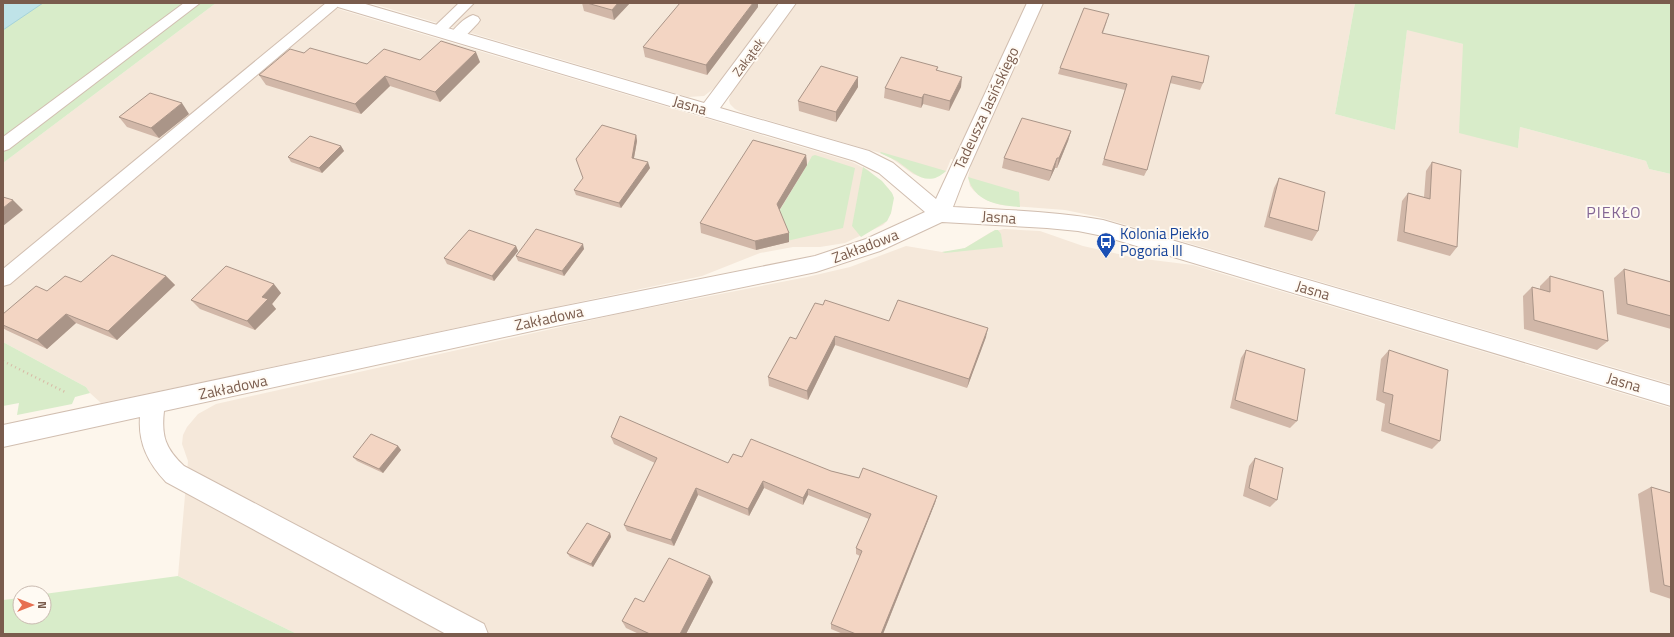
<svg xmlns="http://www.w3.org/2000/svg" width="1674" height="637" font-family="'Titillium Web',sans-serif">
  <style>
    .residential { fill: #f5e8da }
    .green { fill: #d8ecc9 }
    .water { fill: #bfe3e8; stroke: #a5d3da }
    .lines { fill: none; stroke-linecap: round; stroke-linejoin: round }
    .lane-casing { stroke: #d1beb0; stroke-width: 2 }
    .street-casing { stroke: #d1beb0; stroke-width: 2 }
    .path { stroke: #d9b8a5; stroke-width: 2.5; stroke-dasharray: 1 3.5; stroke-linecap: butt }
    .lane { fill: #fff; fill-rule: evenodd }
    .street { fill: #fff; fill-rule: evenodd }
    .wall { fill: #d1b7a8 }
    .shaded-wall { fill: #aa9588 }
    .building { fill: #f3d5c3; stroke: #aa9588 }
    .labels { text-anchor: middle; dominant-baseline: central; stroke-width: 4; stroke-linejoin: round; paint-order: stroke }
    .far-street-label { font-size: 13px; fill: #7a5c4d; stroke: #fffaf3 }
    .street-label { font-size: 15px; fill: #7a5c4d; stroke: #fffaf3 }
    .transit-label { font-size: 15px; fill: #164399; stroke: #fffaf3; text-anchor: start }
    .neighbourhood-label { font-size: 16px; letter-spacing: 1px; fill: #846695; stroke: #fffaf3 }
  </style>
  <rect width="100%" height="100%" fill="#fdf6ec"/>
  <g class="residential">
    <polygon points="216,3 318,3 852,162 868,170 888,188 893,195 891,213 887,221 883,225 845,243 820,247 793,247 760,253 702,276 101,403 90,393 86,387 3,342 3,163"/>
    <polygon points="370,3 1355,3 1335,114 1395,130 1407,29 1463,44 1518,148 1520,127 1646,161 1649,169 1671,174 1671,384 1099,217 1065,210 1001,205 986,200 974,191 970,186 968,177 971,165 951,159 946,171 939,176 928,178 921,177 913,174 891,158 880,153 743,113 735,109 730,104 729,100 732,91 717,86 704,96 688,97"/>
    <polygon points="1004,229 1040,231 1083,246 1136,258 1193,265 1671,408 1671,634 297,634 178,576 188,461 182,444 183,435 187,427 198,414 216,404 623,313 807,277 850,267 906,246 942,252 958,250 965,248 991,232"/>
  </g>
  <g class="green">
    <polygon points="3,3 216,3 3,163"/>
    <polygon points="1355,3 1671,3 1671,174 1649,169 1646,161 1520,127 1518,148 1459,133 1463,44 1407,30 1395,130 1335,114"/>
    <path d="M881,152L946,171C927,189 913,172 897,161C891,158 886,156 880,153Z"/>
    <polygon points="815,155 855,168 843,228 757,248 807,165 812,156"/>
    <polygon points="863,167 882,181 892,193 894,198 891,213 887,221 861,237 852,226"/>
    <path d="M968,177L1019,192L1020,207C997,205 974,202 968,177Z"/>
    <polygon points="995,230 998,230 1001,234 1003,247 945,253 942,252 965,248"/>
    <polygon points="3,342 86,387 90,393 75,397 72,404 17,415 19,403 3,406"/>
    <polygon points="178,576 297,634 3,634 3,600 20,598 20,617 44,617 44,594"/>
  </g>
  <polygon class="water" points="3,3 43,3 3,30"/>
  <g class="lines">
    <defs>
      <g id="lane">
        <polygon points="184,3 200,3 9,149 3,151 3,137"/>
        <polygon points="326,3 342,3 10,284 3,286 3,269"/>
        <polygon points="459,3 474,3 443,34 438,36 433,34 431,31 433,28"/>
        <path d="M473,15L478,17L480,20L478,23C470,31 463,42 451,39L449,36C454,28 464,18 473,15Z"/>
      </g>
      <path id="street" d="M336,3H362L704,103L779,3H796L720,108L869,151L893,163L936,199L1027,3H1043L963,181L953,207C1003,210 1054,211 1103,220L1671,386V406L1103,236L1078,231L1047,228L942,222L880,251L816,272L541,329L164,411C161,437 166,449 184,466L484,624L488,634H446L166,482C148,463 138,443 140,417L3,447V425L541,311L815,256L866,239L925,212L879,173L855,161L338,7Z"/>
    </defs>
    <use href="#lane" class="lane-casing"/>
    <use href="#street" class="street-casing"/>
    <polyline class="path" points="3,361 67,393"/>
    <use href="#lane" class="lane"/>
    <use href="#street" class="street"/>
  </g>
  <g class="wall">
    <polygon points="582,3 630,3 614,20 584,11"/>
    <polygon points="758,7 707,75 645,57 643,47"/>
    <polygon points="1107,21 1103,33 1203,83 1200,90 1170,83 1147,170 1144,176 1102,165 1125,90 1058,74 1060,68"/>
    <polygon points="304,53 367,64 420,60 480,62 440,102 390,86 361,114 266,85 259,75"/>
    <polygon points="938,67 937,70 961,87 949,111 923,104 921,108 884,98 885,88"/>
    <polygon points="858,77 858,87 836,122 799,111 798,101"/>
    <polygon points="189,114 159,138 127,127 119,117"/>
    <polygon points="1071,131 1068,141 1057,168 1055,168 1049,181 1002,168 1004,158"/>
    <polygon points="636,135 637,141 634,158 650,168 621,208 576,195 574,190"/>
    <polygon points="341,146 344,151 322,173 291,162 288,157"/>
    <polygon points="806,155 807,165 779,210 789,233 789,242 756,250 701,233 700,223"/>
    <polygon points="1432,162 1457,247 1450,256 1397,241 1402,201 1408,193 1424,197 1426,171"/>
    <polygon points="1279,178 1318,231 1312,241 1264,227 1274,188"/>
    <polygon points="516,246 518,251 494,281 447,264 444,258"/>
    <polygon points="584,249 564,276 518,261 516,256"/>
    <polygon points="1624,269 1671,282 1671,329 1617,314 1614,278"/>
    <polygon points="166,276 175,285 117,340 76,323 47,349 6,330 3,328 3,314 47,291 81,282"/>
    <polygon points="1550,276 1608,341 1597,350 1524,329 1523,296 1532,287 1540,289 1540,286"/>
    <polygon points="281,293 272,304 276,309 255,330 200,309 191,300"/>
    <polygon points="823,305 889,321 986,337 967,388 835,345 808,400 769,386 768,377"/>
    <polygon points="1246,350 1297,421 1290,428 1230,408 1241,358"/>
    <polygon points="1389,350 1440,441 1432,449 1381,431 1385,404 1376,400 1381,359"/>
    <polygon points="611,437 728,463 742,457 831,471 859,478 937,496 935,503 883,634 843,634 831,629 831,624 860,556 856,554 856,548 869,519 808,495 803,505 764,488 749,516 698,495 674,546 627,531 624,525 655,463 614,444"/>
    <polygon points="398,446 401,450 383,473 357,461 353,457"/>
    <polygon points="1255,458 1277,500 1270,507 1243,496 1249,466"/>
    <polygon points="1651,487 1671,493 1671,599 1650,592 1638,494"/>
    <polygon points="610,533 611,537 593,567 570,557 567,553"/>
    <polygon points="713,582 686,634 639,634 626,628 622,621 644,602"/>
  </g>
  <g class="shaded-wall">
    <polygon points="618,3 630,3 614,20 612,10"/>
    <polygon points="753,3 758,3 758,7 707,75 706,65"/>
    <polygon points="476,52 480,62 440,102 435,92"/>
    <polygon points="385,76 390,86 361,114 355,104"/>
    <polygon points="858,77 858,87 836,122 836,112"/>
    <polygon points="962,77 961,87 949,111 950,101"/>
    <polygon points="924,94 923,104 921,108 922,98"/>
    <polygon points="182,103 189,114 159,138 151,128"/>
    <polygon points="1071,131 1068,141 1057,168 1059,158"/>
    <polygon points="636,135 637,141 633,163 632,158"/>
    <polygon points="341,146 344,151 322,173 319,168"/>
    <polygon points="806,155 807,165 777,214 777,204"/>
    <polygon points="1057,158 1055,168 1049,181 1052,171"/>
    <polygon points="648,162 650,168 621,208 619,203"/>
    <polygon points="13,200 23,210 3,226 3,208"/>
    <polygon points="789,233 789,242 756,250 755,241"/>
    <polygon points="583,244 584,249 564,276 562,271"/>
    <polygon points="516,246 518,251 494,281 492,276"/>
    <polygon points="166,276 175,285 117,340 108,331"/>
    <polygon points="274,284 281,293 272,304 276,309 255,330 247,321 262,297"/>
    <polygon points="66,314 76,323 47,349 37,340"/>
    <polygon points="988,328 986,337 967,388 969,379"/>
    <polygon points="835,336 835,345 808,400 807,391"/>
    <polygon points="398,446 401,450 383,473 379,469"/>
    <polygon points="763,481 764,488 749,516 748,509"/>
    <polygon points="696,488 698,495 674,546 671,540"/>
    <polygon points="808,489 808,495 803,505 803,498"/>
    <polygon points="937,496 935,503 883,634 881,634"/>
    <polygon points="610,533 611,537 593,567 591,564"/>
    <polygon points="710,576 713,582 686,634 680,634"/>
  </g>
  <g class="building">
    <polygon points="587,3 618,3 612,10"/>
    <polygon points="680,3 753,3 706,65 643,47"/>
    <polygon points="1084,8 1109,14 1102,33 1209,56 1203,83 1172,76 1147,170 1104,159 1127,84 1060,68"/>
    <polygon points="441,41 476,52 435,92 385,76 355,104 259,75 290,49 304,53 310,48 367,64 384,49 420,60"/>
    <polygon points="901,57 938,67 936,70 962,77 950,101 924,94 922,98 885,88"/>
    <polygon points="821,66 858,77 836,112 798,101"/>
    <polygon points="150,93 182,103 151,128 119,117"/>
    <polygon points="1022,118 1071,131 1059,158 1057,158 1052,171 1004,158"/>
    <polygon points="602,125 636,135 632,158 648,162 619,203 574,190 583,178 576,159"/>
    <polygon points="310,136 341,146 319,168 288,157"/>
    <polygon points="753,140 806,155 777,204 789,233 755,241 700,223"/>
    <polygon points="1432,162 1461,170 1457,247 1404,232 1408,193 1430,199"/>
    <polygon points="1279,178 1325,192 1318,231 1269,217"/>
    <polygon points="3,197 13,200 3,208"/>
    <polygon points="536,229 583,244 562,271 516,256"/>
    <polygon points="469,230 516,246 492,276 444,258"/>
    <polygon points="112,255 166,276 108,331 66,314 37,340 3,325 3,314 36,286 47,291 65,276 81,282"/>
    <polygon points="226,266 274,284 262,297 268,299 247,321 191,300"/>
    <polygon points="1624,269 1671,282 1671,316 1627,304"/>
    <polygon points="1550,276 1603,291 1608,341 1534,320 1532,287 1550,292"/>
    <polygon points="825,300 889,321 898,300 988,328 969,379 835,336 807,391 768,377 790,337 796,339 815,303 823,305"/>
    <polygon points="1246,350 1305,369 1297,421 1235,400"/>
    <polygon points="1389,350 1448,370 1440,441 1389,423 1393,395 1383,392"/>
    <polygon points="620,416 728,463 733,454 742,457 751,439 831,471 859,478 863,468 937,496 881,634 856,634 831,624 862,551 856,548 871,514 808,489 803,498 763,481 748,509 696,488 671,540 624,525 657,458 611,437"/>
    <polygon points="371,434 398,446 379,469 353,457"/>
    <polygon points="1255,458 1283,468 1277,500 1249,488"/>
    <polygon points="1651,487 1671,493 1671,587 1664,585"/>
    <polygon points="587,523 610,533 591,564 567,553"/>
    <polygon points="669,558 710,576 680,634 650,634 622,621 635,598 644,602"/>
  </g>
  <defs>
    <symbol id="bus-pin" viewBox="-11 -11 22 30"><path d="M0 17L-7.5 6A9.5 9.5 0 1 1 7.5 6Z" fill="#1a4fb4" stroke="#fffaf3"/><path d="M-5-6H5V4H4V6H2V4H-2V6H-4V4H-5ZM-3.5-4V0h7V-4ZM-3.5 1.2v1.5H-2V1.2ZM2 1.2v1.5H3.5V1.2Z" fill="#fff"/></symbol>
  </defs>
  <g fill-rule="evenodd">
    <use href="#bus-pin" x="1095" y="231" width="22" height="30"/>
  </g>
  <g class="labels">
    <g class="far-street-label">
      <text transform="translate(748 57) rotate(-53)">Zakątek</text>
    </g>
    <g class="street-label">
      <text transform="translate(690 105) rotate(16)">Jasna</text>
      <text transform="translate(986 108) rotate(-65)">Tadeusza Jasińskiego</text>
      <text transform="translate(999 217) rotate(4)">Jasna</text>
      <text transform="translate(865 246) rotate(-21)">Zakładowa</text>
      <text transform="translate(1313 290) rotate(17)">Jasna</text>
      <text transform="translate(549 318) rotate(-12)">Zakładowa</text>
      <text transform="translate(1624 382) rotate(17)">Jasna</text>
      <text transform="translate(233 387) rotate(-12)">Zakładowa</text>
    </g>
    <g class="transit-label">
      <text x="1120" y="233">Kolonia Piekło<tspan x="1120" dy="17">Pogoria III</tspan></text>
    </g>
    <g class="neighbourhood-label">
      <text x="1614" y="212">PIEKŁO</text>
    </g>
  </g>
  <rect width="1674" height="637" fill="none" stroke="#7a5c4d" stroke-width="8"/>
  <g transform="translate(32 605) rotate(90)"><circle r="19" fill="#fffaf3" stroke="#cabbb1"/>
  <path d="M0-3L7 15L0 10L-7 15Z" fill="#e76f51"/>
  <text y="-6" font-size="11" font-weight="bold" text-anchor="middle" fill="#7a5c4d">N</text>
  </g>
</svg>
